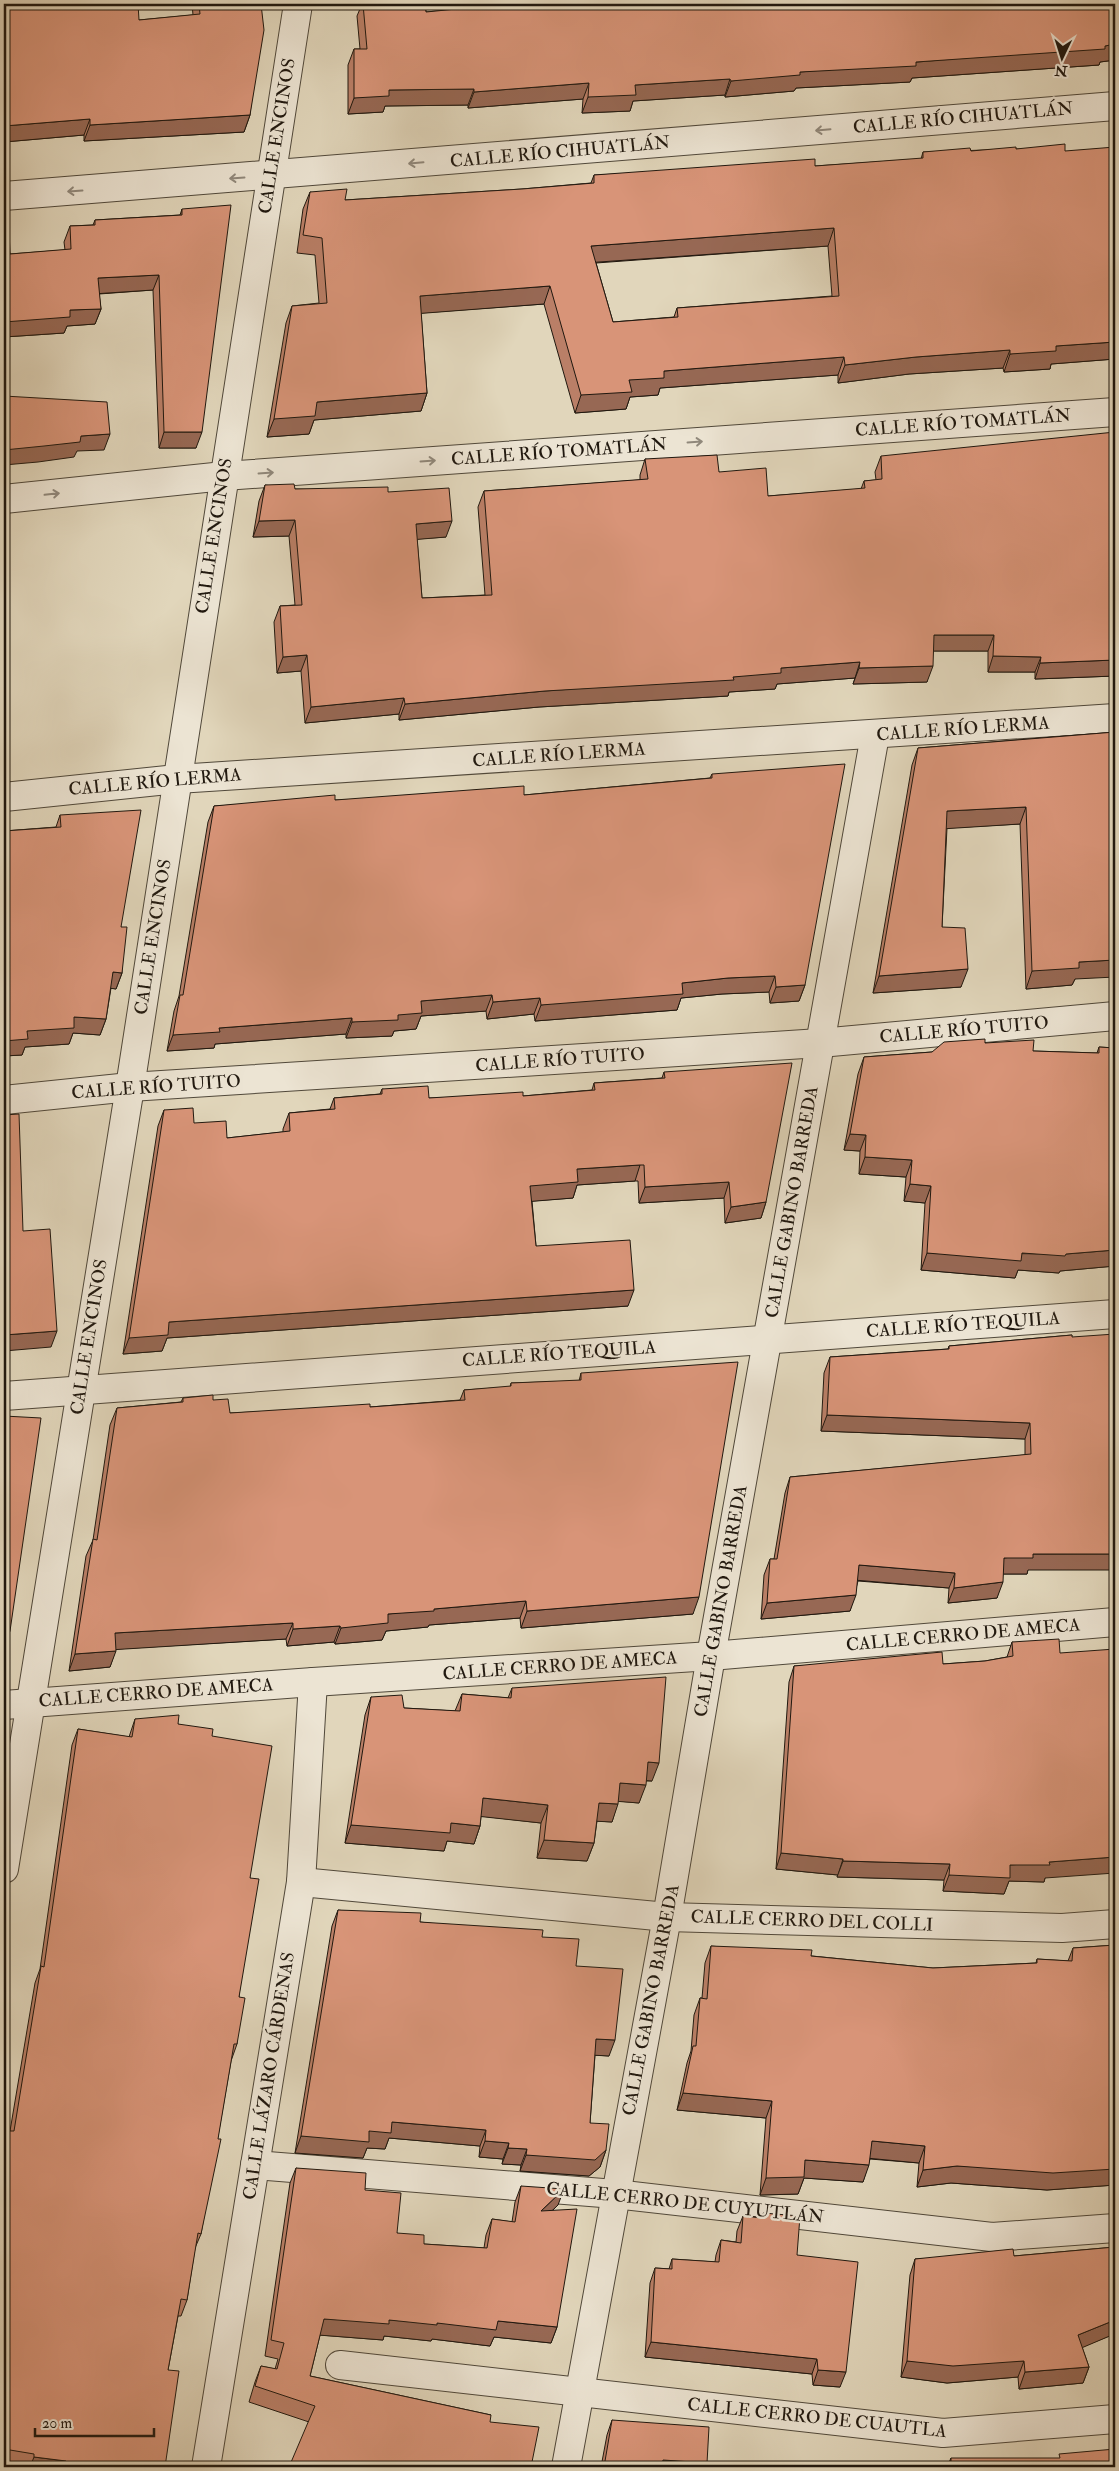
<svg xmlns="http://www.w3.org/2000/svg" width="1119" height="2471" font-family="'IM FELL Double Pica',serif">
  <style>
    .lines { fill: none; stroke-linecap: round; stroke-linejoin: round }
    .minor-casing { stroke: #50483a; stroke-width: 30 }
    .minor { stroke: #ece4d3; stroke-width: 28 }
    .wall { fill: #ba7f67; stroke: #20180f; fill-rule: evenodd }
    .shaded-wall { fill: #976854; stroke: #20180f }
    .building { fill: #d89478; stroke: #20180f; fill-rule: evenodd }
    .oneway { stroke: #90887b }
    .labels { text-anchor: middle; dominant-baseline: central; stroke-width: 5; stroke-linejoin: round; paint-order: stroke }
    .street-label { font-size: 18px; fill: #20180f; stroke: #ece4d3 }
  </style>
  <rect width="100%" height="100%" fill="#e1d6bb"/>
  <filter id="stains"><feTurbulence type="fractalNoise" baseFrequency=".004" numOctaves="4"/><feColorMatrix values="0 0 0 0 .2 0 0 0 0 .09 0 0 0 0 .02 0 0 0 .5 -.17"/></filter>
  <radialGradient id="worn" r=".72"><stop offset=".6" stop-color="#630" stop-opacity="0"/><stop offset="1" stop-color="#630" stop-opacity=".3"/></radialGradient>
  <g class="lines">
    <defs>
      <g id="minor">
        <polyline points="4,196 1115,106"/>
        <polyline points="4,499 224,476 1115,412"/>
        <polyline points="4,797 177,779 1115,718"/>
        <polyline points="4,1100 130,1087 820,1043 1115,1016"/>
        <polyline points="4,1396 1115,1314"/>
        <polyline points="4,1705 313,1682 711,1656 1115,1622"/>
        <polyline points="4,1869 130,1087 298,4"/>
        <polyline points="301,1882 667,1917 1062,1928 1115,1924"/>
        <polyline points="255,2165 615,2194 992,2237 1115,2228"/>
        <polyline points="340,2365 943,2433 1115,2419"/>
        <polyline points="206,2467 301,1882 313,1682"/>
        <polyline points="566,2467 667,1917 711,1656 875,735"/>
      </g>
    </defs>
    <use href="#minor" class="minor-casing"/>
    <use href="#minor" class="minor"/>
  </g>
  <g class="wall">
    <polygon points="4,4 139,20 193,15 192,4 261,4 250,115 244,132 84,141 84,135 4,142"/>
    <polygon points="362,4 425,4 426,12 499,5 499,4 1115,4 1115,60 1100,62 1099,65 912,78 910,82 796,88 794,91 725,97 725,95 633,101 630,111 582,113 583,99 468,108 468,105 385,106 383,112 348,114 348,65 354,49 360,49 357,16"/>
    <path d="M1016,149L1065,151L1113,249L1115,270V359L1051,364L1050,369L1004,372L1003,368L909,374L838,383V375L660,388L658,395L630,397L626,409L575,413L544,304L421,313L427,393L421,411L314,420L309,434L267,437L286,323L292,306L319,303L315,255L297,253L303,209L310,192L345,200L522,189L591,183L594,175L815,166L921,159L923,152ZM828,246L832,296L677,308L674,317L613,322L596,263Z"/>
    <polygon points="182,209 196,448 159,448 153,290 99,294 101,309 95,324 67,326 64,333 4,337 4,230 10,254 65,250 64,242 70,226 93,225 95,220 180,215"/>
    <polygon points="881,456 1115,676 1035,679 1035,672 988,672 988,651 933,651 927,682 853,684 855,678 777,684 775,689 729,692 728,696 539,707 399,720 399,714 305,723 301,671 277,673 274,622 280,606 295,605 289,536 253,537 259,501 265,485 295,489 388,492 446,537 417,539 422,598 485,595 478,507 484,491 640,480 640,475 645,459 719,472 768,496 861,489 864,481 876,480 875,472"/>
    <polygon points="1115,732 1075,979 1072,985 1026,989 1020,824 947,828 942,927 961,987 873,993 912,765 918,748"/>
    <polygon points="712,774 805,985 799,1001 770,1003 769,992 722,994 681,998 677,1010 535,1021 534,1014 487,1019 486,1011 421,1016 416,1029 394,1031 392,1036 346,1038 346,1034 215,1044 214,1048 167,1051 174,1011 179,996 208,822 214,806 335,800 524,795 710,778"/>
    <polygon points="60,815 121,927 122,973 116,989 111,988 106,1019 100,1035 73,1033 69,1044 25,1047 22,1055 4,1056 4,831 56,827"/>
    <polygon points="985,1043 1033,1051 1097,1053 1099,1047 1115,1048 1115,1266 1060,1271 1059,1273 1018,1270 1015,1278 921,1270 925,1203 904,1201 906,1177 859,1174 860,1151 844,1150 858,1074 864,1057 932,1052"/>
    <polygon points="664,1072 766,1202 761,1218 725,1223 724,1198 639,1203 638,1181 635,1181 577,1185 573,1198 532,1201 536,1246 628,1306 167,1338 162,1351 123,1354 158,1126 164,1110 227,1138 283,1132 283,1129 289,1113 330,1109 334,1098 380,1094 382,1089 429,1098 523,1096 592,1090 594,1083 662,1078"/>
    <polygon points="1072,1335 1027,1574 1003,1574 997,1598 948,1603 949,1588 858,1581 850,1611 761,1619 764,1575 770,1559 774,1559 785,1493 790,1477 1025,1455 1025,1439 821,1431 824,1373 830,1357 948,1349 949,1346"/>
    <polygon points="581,1373 693,1614 521,1628 520,1618 429,1625 428,1627 386,1631 382,1640 335,1644 334,1642 287,1646 286,1639 116,1649 110,1667 69,1671 86,1556 93,1540 110,1425 117,1408 181,1402 183,1398 213,1400 230,1413 370,1407 460,1400 464,1390 510,1387 511,1383 579,1381"/>
    <polygon points="1012,1642 1060,1653 1045,1878 1044,1882 1009,1881 1004,1894 943,1891 944,1880 837,1877 838,1875 776,1869 789,1682 794,1666 943,1664 985,1661 1007,1657"/>
    <polygon points="512,1688 652,1781 646,1781 639,1803 618,1801 612,1822 597,1821 594,1843 587,1861 537,1858 541,1823 481,1816 480,1826 474,1844 447,1841 444,1851 345,1843 365,1715 371,1697 404,1708 455,1711 462,1694 508,1698"/>
    <polygon points="135,1719 178,1724 212,1736 250,1878 239,1997 237,2044 231,2061 201,2234 195,2248 187,2300 181,2316 178,2316 168,2370 165,2467 10,2467 4,2466 4,2145 9,2131 10,2131 35,1983 40,1969 72,1745 78,1729 129,1737"/>
    <polygon points="338,1910 420,1922 542,1937 576,1966 609,2056 595,2055 590,2123 606,2150 600,2167 589,2176 520,2171 521,2165 502,2164 503,2159 479,2157 480,2146 389,2138 385,2149 367,2148 363,2158 295,2153 332,1926"/>
    <polygon points="1115,1945 1115,2185 1047,2190 951,2183 917,2187 919,2163 870,2159 863,2182 804,2178 798,2194 760,2195 766,2118 677,2110 687,2063 691,2051 694,2015 700,1998 702,1998 705,1963 711,1946 933,1968 1036,1963 1037,1959 1068,1961 1073,1948"/>
    <polygon points="296,2168 365,2190 397,2233 424,2244 484,2248 486,2235 492,2219 512,2222 515,2202 521,2186 558,2205 553,2210 557,2327 551,2343 494,2337 490,2346 432,2339 431,2341 384,2336 383,2340 320,2335 310,2376 491,2415 309,2422 249,2402 255,2382 261,2366 275,2369 278,2359 265,2356 290,2183"/>
    <polygon points="763,2213 797,2255 840,2387 813,2385 812,2374 645,2357 650,2283 655,2268 669,2269 672,2259 715,2262 716,2255 721,2240 736,2242 737,2231 743,2216 761,2217"/>
    <polygon points="1115,2247 1115,2342 1112,2335 1082,2347 1089,2367 1083,2383 1019,2389 1018,2377 947,2383 901,2377 910,2275 915,2259 1014,2256"/>
    <polygon points="612,2420 707,2463 705,2467 601,2467 607,2435"/>
    <polygon points="951,2458 951,2467 947,2467"/>
  </g>
  <g class="shaded-wall">
    <polygon points="1115,44 1115,60 1100,62 1099,65 912,78 910,82 796,88 794,91 725,97 731,81 800,72 1105,46"/>
    <polygon points="730,79 725,95 633,101 630,111 582,113 588,97 635,85"/>
    <polygon points="589,83 583,99 468,108 474,92"/>
    <polygon points="474,89 468,105 385,106 383,112 348,114 354,98 389,90"/>
    <polygon points="250,115 244,132 84,141 90,125"/>
    <polygon points="90,119 84,135 4,142 4,126"/>
    <polygon points="834,228 828,246 585,263 591,246"/>
    <polygon points="1111,232 1115,232 1115,249 1105,250"/>
    <polygon points="159,275 153,290 93,294 98,278"/>
    <polygon points="550,286 544,304 413,314 420,296"/>
    <polygon points="101,309 95,324 67,326 64,333 4,337 4,322 70,310"/>
    <polygon points="1115,342 1115,359 1051,364 1050,369 1004,372 1010,354 1056,346"/>
    <polygon points="1010,350 1003,368 909,374 838,383 845,365 916,357"/>
    <polygon points="844,357 838,375 660,388 658,395 630,397 626,409 575,413 581,395 629,380 664,371"/>
    <polygon points="427,393 421,411 314,420 309,434 267,437 274,419 317,402"/>
    <polygon points="164,432 202,432 196,448 159,448"/>
    <polygon points="110,434 104,450 77,451 74,457 38,462 4,465 4,450 81,436"/>
    <polygon points="295,520 289,536 253,537 259,521"/>
    <polygon points="452,521 446,537 410,540 416,524"/>
    <polygon points="934,635 994,635 988,651 928,651"/>
    <polygon points="307,655 301,671 277,673 283,657"/>
    <polygon points="993,656 1041,657 1035,672 988,672"/>
    <polygon points="1115,660 1115,676 1035,679 1040,663"/>
    <polygon points="860,662 855,678 777,684 775,689 729,692 728,696 539,707 399,720 405,704 545,691 733,677 781,668"/>
    <polygon points="933,666 927,682 853,684 859,668"/>
    <polygon points="404,698 399,714 305,723 311,707"/>
    <polygon points="1026,807 1020,824 941,829 947,811"/>
    <polygon points="1115,960 1115,977 1075,979 1072,985 1026,989 1032,971 1079,962"/>
    <polygon points="968,969 961,987 873,993 879,976"/>
    <polygon points="113,972 122,973 116,989 108,988"/>
    <polygon points="775,976 769,992 722,994 681,998 677,1010 535,1021 541,1005 682,983 728,978"/>
    <polygon points="805,985 799,1001 770,1003 776,987"/>
    <polygon points="492,995 486,1011 421,1016 416,1029 394,1031 392,1036 346,1038 352,1022 398,1015 421,1001"/>
    <polygon points="540,998 534,1014 487,1019 493,1002"/>
    <polygon points="74,1017 106,1019 100,1035 73,1033 69,1044 25,1047 22,1055 4,1056 4,1041 27,1031"/>
    <polygon points="352,1018 346,1034 215,1044 214,1048 167,1051 173,1035 219,1028"/>
    <polygon points="850,1134 866,1135 860,1151 844,1150"/>
    <polygon points="865,1157 912,1160 906,1177 859,1174"/>
    <polygon points="640,1165 635,1181 577,1185 573,1198 524,1202 530,1186 577,1169"/>
    <polygon points="729,1182 724,1198 639,1203 645,1187"/>
    <polygon points="910,1184 931,1186 925,1203 904,1201"/>
    <polygon points="766,1202 761,1218 725,1223 731,1207"/>
    <polygon points="1115,1250 1115,1266 1060,1271 1059,1273 1018,1270 1015,1278 921,1270 927,1253 1066,1254"/>
    <polygon points="634,1290 628,1306 167,1338 162,1351 123,1354 129,1338 169,1322"/>
    <polygon points="57,1331 51,1347 4,1351 4,1335"/>
    <polygon points="827,1415 1030,1423 1025,1439 821,1431"/>
    <polygon points="1033,1554 1115,1554 1115,1570 1028,1570 1027,1574 999,1574 1004,1558"/>
    <polygon points="859,1565 955,1573 949,1588 854,1580"/>
    <polygon points="1003,1582 997,1598 948,1603 954,1588"/>
    <polygon points="856,1595 850,1611 761,1619 767,1603"/>
    <polygon points="699,1597 693,1614 521,1628 527,1611"/>
    <polygon points="526,1601 520,1618 429,1625 428,1627 386,1631 382,1640 335,1644 341,1628 388,1614 434,1609"/>
    <polygon points="293,1623 286,1639 109,1650 115,1633"/>
    <polygon points="340,1626 334,1642 287,1646 293,1629"/>
    <polygon points="10,1631 4,1647 4,1632"/>
    <polygon points="116,1651 110,1667 69,1671 75,1654"/>
    <polygon points="648,1762 659,1763 652,1781 641,1780"/>
    <polygon points="620,1783 646,1785 639,1803 613,1801"/>
    <polygon points="483,1798 548,1805 541,1823 476,1816"/>
    <polygon points="599,1803 618,1804 612,1822 592,1821"/>
    <polygon points="451,1823 480,1826 474,1844 447,1841 444,1851 345,1843 351,1825"/>
    <polygon points="544,1840 594,1843 587,1861 537,1858"/>
    <polygon points="781,1853 843,1859 838,1875 776,1869"/>
    <polygon points="1115,1857 1115,1873 1045,1878 1044,1882 1009,1881 1004,1894 943,1891 949,1875 1010,1865"/>
    <polygon points="843,1861 950,1864 944,1880 837,1877"/>
    <polygon points="596,2039 615,2040 609,2056 590,2055"/>
    <polygon points="683,2093 772,2101 766,2118 677,2110"/>
    <polygon points="392,2122 486,2130 480,2146 389,2138 385,2149 367,2148 363,2158 295,2153 301,2136 369,2131"/>
    <polygon points="485,2141 509,2143 503,2159 479,2157"/>
    <polygon points="872,2141 925,2146 919,2163 866,2158"/>
    <polygon points="508,2148 527,2149 521,2165 502,2164"/>
    <polygon points="606,2150 600,2167 589,2176 520,2171 526,2155"/>
    <polygon points="805,2160 869,2165 863,2182 804,2178 798,2194 760,2195 766,2178"/>
    <polygon points="957,2166 1115,2169 1115,2185 1047,2190 951,2183 917,2187 923,2170"/>
    <polygon points="564,2189 558,2205 535,2227 541,2211"/>
    <polygon points="324,2319 389,2320 437,2323 498,2321 557,2327 551,2343 494,2337 490,2346 432,2339 431,2341 384,2336 383,2340 318,2335"/>
    <polygon points="1115,2320 1115,2326 1112,2335 1072,2352 1078,2335"/>
    <polygon points="651,2342 817,2359 812,2374 645,2357"/>
    <polygon points="907,2361 1024,2361 1018,2377 947,2383 901,2377"/>
    <polygon points="1089,2367 1083,2383 1019,2389 1025,2372"/>
    <polygon points="818,2370 846,2372 840,2387 813,2385"/>
    <polygon points="34,2457 66,2461 63,2467 30,2467"/>
    <polygon points="663,2460 707,2463 705,2467 660,2467"/>
  </g>
  <g class="building">
    <polygon points="4,4 138,4 139,20 200,14 199,4 261,4 264,30 250,115 90,125 90,119 4,126"/>
    <polygon points="363,4 425,4 426,12 506,4 1115,4 1115,44 1105,46 1105,49 916,62 916,66 800,72 800,75 731,81 730,79 635,85 636,95 588,97 589,83 474,92 474,89 389,90 389,96 354,98 354,49 367,49"/>
    <path d="M1065,144V151L1115,147V232H1111L1115,270V342L1056,346V351L1010,354V350L916,357L845,365L844,357L664,371V378L629,380L632,392L581,395L550,286L420,296L427,393L317,402L315,416L274,419L292,306L327,303L322,238L303,235L310,192L347,189L345,200L522,189L594,183V175L815,159V166L923,158V152L970,148L971,151L1016,147V149ZM834,228L839,296L677,308L678,317L613,322L591,246Z"/>
    <polygon points="231,205 202,432 164,432 159,275 98,278 101,309 70,310 70,317 4,322 4,230 9,230 10,254 71,249 70,226 95,225 95,220 182,215 182,209"/>
    <polygon points="4,396 107,402 110,434 81,436 80,442 44,446 4,450"/>
    <polygon points="1115,432 1115,660 1040,663 1041,657 993,656 994,635 934,635 933,666 859,668 860,662 781,668 781,673 733,677 734,680 545,691 405,704 404,698 311,707 307,655 283,657 280,606 302,605 295,520 259,521 265,485 294,484 295,489 388,487 388,492 449,488 452,521 416,524 422,598 492,595 484,491 648,479 645,459 717,455 719,472 766,468 768,496 865,488 864,481 882,479 881,456"/>
    <polygon points="1115,732 1115,960 1079,962 1079,968 1032,971 1026,807 947,811 942,927 965,928 968,969 879,976 918,748"/>
    <polygon points="845,764 805,985 776,987 775,976 728,978 682,983 683,994 541,1005 540,998 493,1002 492,995 421,1001 422,1013 398,1015 398,1020 352,1022 352,1018 219,1028 220,1032 173,1035 180,995 183,995 214,806 335,795 335,800 524,786 524,795 712,778 712,774"/>
    <polygon points="141,810 121,927 127,927 122,973 113,972 106,1019 74,1017 74,1028 27,1031 28,1039 4,1041 4,831 61,827 60,815"/>
    <polygon points="985,1039 985,1043 1034,1040 1033,1051 1099,1053 1099,1047 1115,1048 1115,1250 1066,1254 1065,1256 1022,1253 1021,1261 927,1253 931,1186 910,1184 912,1160 865,1157 866,1135 850,1134 864,1057 932,1052 944,1042"/>
    <polygon points="792,1063 766,1202 731,1207 729,1182 645,1187 644,1165 640,1165 577,1169 578,1182 530,1186 536,1246 630,1240 634,1290 169,1322 168,1335 129,1338 164,1110 193,1108 194,1123 226,1121 227,1138 290,1131 289,1113 335,1109 334,1098 382,1094 382,1089 428,1086 429,1098 523,1092 523,1096 595,1090 594,1083 665,1078 664,1072"/>
    <polygon points="19,1114 23,1231 50,1229 57,1331 4,1335 4,1115"/>
    <polygon points="1115,1334 1115,1554 1033,1554 1033,1558 1004,1558 1003,1582 954,1588 955,1573 859,1565 856,1595 767,1603 770,1559 777,1559 790,1477 1031,1454 1030,1423 827,1415 830,1357 949,1349 949,1346 1072,1335 1072,1337"/>
    <polygon points="738,1362 699,1597 527,1611 526,1601 434,1609 434,1611 388,1614 388,1623 341,1628 340,1626 293,1629 293,1623 115,1633 116,1651 75,1654 93,1539 97,1540 117,1408 183,1402 183,1398 213,1395 213,1400 228,1399 230,1413 370,1404 370,1407 465,1400 464,1390 511,1386 511,1383 581,1380 581,1373"/>
    <polygon points="4,1416 41,1418 10,1631 4,1632"/>
    <polygon points="1059,1639 1060,1653 1115,1649 1115,1857 1049,1862 1050,1865 1010,1865 1010,1878 949,1875 950,1864 843,1861 843,1859 781,1853 794,1666 942,1652 943,1664 985,1661 1013,1656 1012,1642"/>
    <polygon points="666,1677 659,1763 648,1762 646,1785 620,1783 618,1804 599,1803 594,1843 544,1840 548,1805 483,1798 480,1826 451,1823 450,1833 351,1825 371,1697 402,1695 404,1708 460,1711 462,1694 511,1698 512,1688"/>
    <polygon points="179,1715 178,1724 213,1729 212,1736 272,1746 250,1878 259,1879 239,1997 245,1998 237,2044 234,2044 218,2139 221,2139 201,2234 198,2233 187,2300 181,2299 168,2370 179,2371 165,2467 64,2467 66,2461 34,2457 34,2454 4,2449 4,2359 6,2343 4,2343 4,2165 9,2131 14,2131 41,1966 44,1967 78,1729 132,1737 135,1719"/>
    <polygon points="338,1910 421,1913 420,1922 543,1930 542,1937 579,1939 576,1966 623,1969 615,2040 596,2039 590,2123 609,2124 606,2150 595,2160 526,2155 527,2149 508,2148 509,2143 485,2141 486,2130 392,2122 391,2133 369,2131 369,2142 301,2136"/>
    <polygon points="1115,1945 1115,2169 1053,2173 957,2166 923,2170 925,2146 872,2141 869,2165 805,2160 804,2177 766,2178 772,2101 683,2093 693,2046 696,2046 700,1998 707,1999 711,1946 812,1950 811,1956 933,1968 1037,1963 1037,1959 1072,1961 1073,1948"/>
    <polygon points="296,2168 366,2173 365,2190 401,2193 397,2233 424,2235 424,2244 487,2248 492,2219 515,2222 521,2186 564,2189 541,2211 577,2209 557,2327 498,2321 496,2330 437,2323 437,2325 389,2320 389,2324 324,2319 310,2376 491,2415 490,2422 539,2427 531,2467 289,2467 315,2406 255,2386 261,2366 277,2369 284,2343 271,2340"/>
    <polygon points="763,2213 800,2216 797,2255 858,2262 846,2372 818,2370 817,2359 651,2342 655,2268 672,2269 672,2259 719,2262 721,2240 741,2243 743,2216 762,2218"/>
    <polygon points="1115,2247 1115,2320 1078,2335 1089,2367 1025,2372 1024,2361 953,2366 907,2361 915,2259 1013,2249 1014,2256"/>
    <polygon points="612,2420 709,2427 707,2463 663,2460 661,2467 604,2467"/>
    <polygon points="1115,2449 1115,2467 951,2467 951,2458 1060,2458 1059,2454"/>
    <polygon points="247,2462 269,2467 246,2467"/>
  </g>
  <defs><path id="oneway-shaft" d="M-6 0H5M1.5-3L5.5 0L1.5 3" fill="none" stroke-width="1.6" stroke-linecap="round" stroke-linejoin="round" transform="scale(1.25)"/></defs>
  <g class="oneway">
    <use href="#oneway-shaft" transform="translate(823 130) rotate(175)"/>
    <use href="#oneway-shaft" transform="translate(416 163) rotate(175)"/>
    <use href="#oneway-shaft" transform="translate(237 178) rotate(176)"/>
    <use href="#oneway-shaft" transform="translate(75 191) rotate(176)"/>
    <use href="#oneway-shaft" transform="translate(695 442) rotate(-4)"/>
    <use href="#oneway-shaft" transform="translate(428 461) rotate(-4)"/>
    <use href="#oneway-shaft" transform="translate(266 473) rotate(-4)"/>
    <use href="#oneway-shaft" transform="translate(52 494) rotate(-6)"/>
  </g>
  <g class="labels">
    <g class="street-label">
      <text transform="translate(963 118) rotate(-5)">CALLE RÍO CIHUATLÁN</text>
      <text transform="translate(277 136) rotate(-81)">CALLE ENCINOS</text>
      <text transform="translate(560 152) rotate(-5)">CALLE RÍO CIHUATLÁN</text>
      <text transform="translate(963 423) rotate(-4)">CALLE RÍO TOMATLÁN</text>
      <text transform="translate(559 452) rotate(-4)">CALLE RÍO TOMATLÁN</text>
      <text transform="translate(214 536) rotate(-81)">CALLE ENCINOS</text>
      <text transform="translate(963 729) rotate(-4)">CALLE RÍO LERMA</text>
      <text transform="translate(559 755) rotate(-4)">CALLE RÍO LERMA</text>
      <text transform="translate(155 782) rotate(-5)">CALLE RÍO LERMA</text>
      <text transform="translate(153 937) rotate(-81)">CALLE ENCINOS</text>
      <text transform="translate(964 1030) rotate(-5)">CALLE RÍO TUITO</text>
      <text transform="translate(560 1060) rotate(-4)">CALLE RÍO TUITO</text>
      <text transform="translate(156 1087) rotate(-4)">CALLE RÍO TUITO</text>
      <text transform="translate(792 1202) rotate(-80)">CALLE GABINO BARREDA</text>
      <text transform="translate(963 1325) rotate(-4)">CALLE RÍO TEQUILA</text>
      <text transform="translate(89 1337) rotate(-81)">CALLE ENCINOS</text>
      <text transform="translate(559 1354) rotate(-4)">CALLE RÍO TEQUILA</text>
      <text transform="translate(721 1601) rotate(-80)">CALLE GABINO BARREDA</text>
      <text transform="translate(963 1635) rotate(-5)">CALLE CERRO DE AMECA</text>
      <text transform="translate(560 1666) rotate(-4)">CALLE CERRO DE AMECA</text>
      <text transform="translate(156 1693) rotate(-4)">CALLE CERRO DE AMECA</text>
      <text transform="translate(812 1921) rotate(2)">CALLE CERRO DEL COLLI</text>
      <text transform="translate(651 2000) rotate(-79)">CALLE GABINO BARREDA</text>
      <text transform="translate(269 2076) rotate(-81)">CALLE LÁZARO CÁRDENAS</text>
      <text transform="translate(685 2203) rotate(6)">CALLE CERRO DE CUYUTLÁN</text>
      <text transform="translate(817 2418) rotate(6)">CALLE CERRO DE CUAUTLA</text>
    </g>
  </g>
  <rect width="1119" height="2471" fill="none" stroke="#e1d6bb" stroke-width="20"/>
  <rect x="5" y="5" width="1109" height="2461" fill="none" stroke="#20180f" stroke-width="2.5"/>
  <rect x="10" y="10" width="1099" height="2451" fill="none" stroke="#20180f"/>
  <g transform="translate(1062 58) rotate(184)" stroke="#ece4d3" stroke-width="4" paint-order="stroke">
  <path d="M0-4L9 19L0 12L-9 19Z" fill="#20180f"/>
  <text y="-8" font-size="14" font-weight="bold" text-anchor="middle" fill="#20180f">N</text>
  </g>
  <path d="M35 2428v8h119v-8" fill="none" stroke="#20180f" stroke-width="2.5"/>
  <text x="42" y="2428" font-size="15" fill="#20180f" stroke="#ece4d3" stroke-width="4" paint-order="stroke">20 m</text>
  <rect width="100%" height="100%" filter="url(#stains)"/>
  <rect width="100%" height="100%" fill="url(#worn)"/>
</svg>
